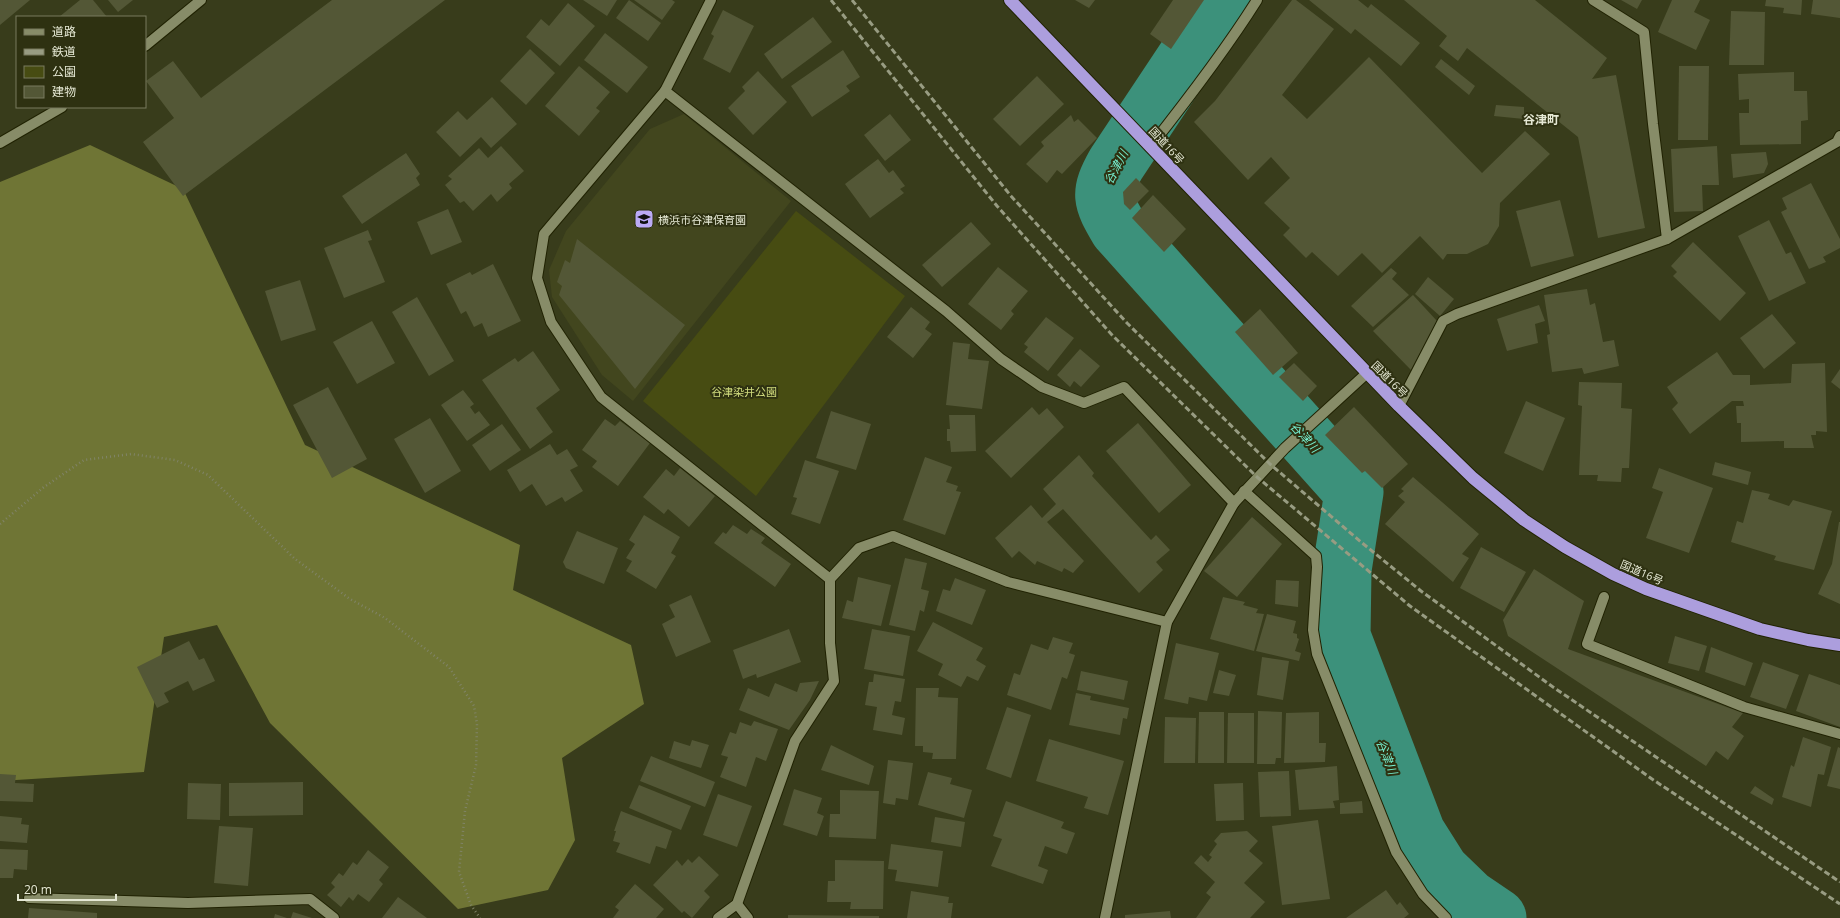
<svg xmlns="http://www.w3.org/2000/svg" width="1840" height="918" font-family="'Open Sans','Noto Sans JP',sans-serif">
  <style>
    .built { fill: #42461e }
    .green { fill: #474c12 }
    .forest { fill: #6f7535 }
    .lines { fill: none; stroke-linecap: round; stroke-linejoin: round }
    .river { stroke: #3c917b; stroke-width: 59 }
    .building { fill: #535736 }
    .lane-casing { stroke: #202202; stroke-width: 12 }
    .street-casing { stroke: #202202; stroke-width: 12 }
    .highway-casing { stroke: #202202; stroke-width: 14 }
    .path { stroke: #808468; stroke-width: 2.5; stroke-dasharray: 1 3; stroke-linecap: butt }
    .lane { stroke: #878c68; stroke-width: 10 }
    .street { stroke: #878c68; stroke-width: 10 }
    .highway { stroke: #ac9edd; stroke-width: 12 }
    .rail { stroke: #989c82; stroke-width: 3; stroke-dasharray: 6 3; stroke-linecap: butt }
    .labels { text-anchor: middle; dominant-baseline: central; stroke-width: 4; stroke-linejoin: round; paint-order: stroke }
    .street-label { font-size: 11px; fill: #e6e9d5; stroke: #2e3111 }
    .poi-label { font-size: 11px; fill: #e6e9d5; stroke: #2e3111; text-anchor: start }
    .park-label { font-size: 11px; fill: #d0db7d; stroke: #2e3111 }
    .neighbourhood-label { font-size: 12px; font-weight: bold; fill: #e6e9d5; stroke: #2e3111 }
    .water-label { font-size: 12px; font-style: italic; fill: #75edce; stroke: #2e3111 }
  </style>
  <rect width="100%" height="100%" fill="#383c1b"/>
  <polygon class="built" points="684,114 791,201 633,401 602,375 552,297 549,270 566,231 650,129"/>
  <polygon class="green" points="796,211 905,296 756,496 643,401"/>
  <polygon class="forest" points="90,145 183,189 305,445 520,545 513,590 631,645 644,704 562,758 575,840 548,890 458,909 270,723 217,625 164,637 144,772 0,781 0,182"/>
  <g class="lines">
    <path class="river" d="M1225,0L1116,164C1099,194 1102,200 1119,229L1354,492L1342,570L1341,636L1416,833L1440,871L1469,899L1497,918"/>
  </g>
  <g class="building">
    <polygon points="0,0 30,0 0,25"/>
    <polygon points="80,0 93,0 107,17 59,17"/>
    <polygon points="108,0 133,0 118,12"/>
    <polygon points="332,0 445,0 183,196 143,142 174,118 146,81 173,61 201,98"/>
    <polygon points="583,0 617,0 607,16"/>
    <polygon points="629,0 661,23 648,41 616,18"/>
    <polygon points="634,0 672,0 675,2 662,20"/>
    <polygon points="1075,0 1095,0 1089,8"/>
    <polygon points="1173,0 1204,0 1171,49 1150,34"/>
    <polygon points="1292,0 1296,0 1334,29 1282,95 1307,119 1369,57 1482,173 1525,131 1550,154 1500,203 1499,226 1488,244 1467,254 1447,254 1443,260 1420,236 1382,273 1362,253 1338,276 1312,252 1306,258 1283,235 1290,228 1264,203 1290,178 1271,157 1248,180 1194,122 1215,101 1232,79"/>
    <polygon points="1309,0 1358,0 1368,8 1371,4 1420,43 1401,66 1355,29 1351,34"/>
    <polygon points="1404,0 1535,0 1607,58 1592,79 1616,75 1645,228 1598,238 1578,137 1467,48 1458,61 1439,46 1447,36"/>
    <polygon points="1621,0 1642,0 1637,9"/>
    <polygon points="1672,0 1700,0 1694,12 1710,20 1696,50 1658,32"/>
    <polygon points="1766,0 1802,0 1801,15 1783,13 1784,8 1765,6"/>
    <polygon points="1813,0 1840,0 1840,18 1811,14"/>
    <polygon points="568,3 595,26 560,66 526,37 541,19 549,26"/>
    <polygon points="723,10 754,26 730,73 703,59 714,36 711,34"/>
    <polygon points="1731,11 1765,12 1764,65 1729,65"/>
    <polygon points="813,17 832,42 782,79 764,54"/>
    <polygon points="605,33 648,67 627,93 584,60"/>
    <polygon points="530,49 555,73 526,105 500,81"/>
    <polygon points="843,50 860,77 846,86 850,91 812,117 791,86"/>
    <polygon points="1441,59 1475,86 1469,95 1435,67"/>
    <polygon points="579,66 610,92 596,108 600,111 579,136 545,106"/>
    <polygon points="1679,66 1709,66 1708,140 1678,140"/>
    <polygon points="758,71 787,102 753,135 728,108 745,91 742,87"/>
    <polygon points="1794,72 1794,91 1807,91 1808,120 1801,121 1801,144 1740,145 1739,113 1749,113 1749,99 1739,100 1738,74"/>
    <polygon points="1037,76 1064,104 1020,146 993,119"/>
    <polygon points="492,97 517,124 491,148 481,137 460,157 436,132 458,111 467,120"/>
    <polygon points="1496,105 1524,107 1524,119 1494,116"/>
    <polygon points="890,114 911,140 885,161 864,135"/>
    <polygon points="1071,115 1074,122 1078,119 1097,138 1062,174 1057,170 1047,183 1026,164 1044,146 1041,142"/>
    <polygon points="501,146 524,171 509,184 512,188 497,202 491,194 473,211 464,201 460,203 445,185 452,179 448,176 479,148 488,158"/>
    <polygon points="1717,146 1719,185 1702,185 1703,211 1674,212 1671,149"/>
    <polygon points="1766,152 1768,164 1764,173 1733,178 1731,154"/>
    <polygon points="406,153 420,174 416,178 420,185 362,224 342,196"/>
    <polygon points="878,159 889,173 893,170 905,186 900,189 904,193 870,218 845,184"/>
    <polygon points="1136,178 1149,191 1130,210 1124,204 1123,192"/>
    <polygon points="1811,183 1840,239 1840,248 1823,257 1826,262 1809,269 1781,212 1787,209 1782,198"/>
    <polygon points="1153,195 1186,229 1164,252 1132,218"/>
    <polygon points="1560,200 1574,256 1531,267 1516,211"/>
    <polygon points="448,209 462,242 431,255 417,222"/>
    <polygon points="1769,220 1786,254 1791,252 1806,283 1769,301 1738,236"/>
    <polygon points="971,222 991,244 942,287 922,265"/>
    <polygon points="368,230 372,240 368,241 385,282 344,298 324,248"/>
    <polygon points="577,239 685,325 635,389 559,295 562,286 557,282 565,260 570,263"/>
    <polygon points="1693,242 1746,293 1720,321 1673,276 1677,272 1671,266"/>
    <polygon points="493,264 521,321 488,337 482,323 474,327 466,311 461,314 446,284 470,272 472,275"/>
    <polygon points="998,267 1028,291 1011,311 1014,314 1001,330 968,304"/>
    <polygon points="1391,268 1397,273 1392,279 1409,295 1373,327 1351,306"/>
    <polygon points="1428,277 1454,299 1440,316 1415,294"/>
    <polygon points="300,280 316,330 281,341 265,291"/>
    <polygon points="1587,289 1590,305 1595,303 1603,342 1614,340 1619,366 1584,374 1582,368 1552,372 1547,335 1550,334 1544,295"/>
    <polygon points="1413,295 1437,321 1411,370 1373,331"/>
    <polygon points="417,297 454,361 429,376 392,312"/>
    <polygon points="1539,305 1545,321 1535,324 1538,343 1507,351 1497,319"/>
    <polygon points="911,307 930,322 925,329 932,334 913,358 887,337"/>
    <polygon points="1260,309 1298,353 1273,375 1235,332"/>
    <polygon points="1772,314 1796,343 1764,369 1740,338"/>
    <polygon points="1046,317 1074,338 1048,371 1024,352 1028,347 1024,344"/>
    <polygon points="372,321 395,363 357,384 333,342"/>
    <polygon points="953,342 970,344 968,359 989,361 982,409 946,405"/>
    <polygon points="1080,349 1100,366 1081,387 1074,381 1070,387 1057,375"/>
    <polygon points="533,351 560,390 536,408 553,432 530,449 482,380 515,358 518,362"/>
    <polygon points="1717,352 1733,375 1750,375 1750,385 1791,383 1792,364 1825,363 1827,432 1816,431 1816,435 1811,435 1814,448 1784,448 1784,441 1741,442 1741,423 1737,423 1736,406 1744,406 1743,401 1732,401 1690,434 1672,409 1678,403 1667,387"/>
    <polygon points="1294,363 1317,386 1303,401 1279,377"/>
    <polygon points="1840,369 1840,389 1831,382"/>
    <polygon points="1579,382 1622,383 1621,408 1632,409 1629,468 1622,468 1621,482 1597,481 1598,475 1579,475 1582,406 1578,405"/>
    <polygon points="328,387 367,459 332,478 293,405"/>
    <polygon points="463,390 474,404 470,407 475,414 479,411 490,425 467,441 441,405"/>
    <polygon points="1526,401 1565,418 1543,471 1504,453"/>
    <polygon points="1032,407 1039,415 1047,408 1064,427 1011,478 985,451"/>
    <polygon points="1354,407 1408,464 1382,488 1365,471 1362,473 1325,435"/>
    <polygon points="831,411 871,424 856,470 816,458"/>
    <polygon points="949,415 975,415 976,451 951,452 950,441 947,441 947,429 950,429"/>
    <polygon points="430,418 461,471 425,493 394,439"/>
    <polygon points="605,419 615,426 620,421 650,443 618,486 592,467 597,461 582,450"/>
    <polygon points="1138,423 1191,485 1159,513 1106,451"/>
    <polygon points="502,424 521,450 490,471 472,445"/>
    <polygon points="550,444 557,455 567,449 578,466 570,470 583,491 565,502 562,497 546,506 532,484 520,492 507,470"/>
    <polygon points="1079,455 1094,473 1092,476 1151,540 1156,535 1170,550 1156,562 1163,570 1139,593 1063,509 1047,522 1084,561 1073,573 1064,568 1062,572 1037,561 1035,565 1019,551 1012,558 995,538 1031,505 1042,518 1056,504 1043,489"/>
    <polygon points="925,457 952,467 946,482 958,486 956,491 961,492 945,535 903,520"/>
    <polygon points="805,460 839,471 820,524 791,514 797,498 793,497"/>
    <polygon points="1715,462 1751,472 1748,485 1712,475"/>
    <polygon points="680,468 715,496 689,527 668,509 664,514 643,497 666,469 674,476"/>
    <polygon points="1659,468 1713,488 1689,553 1646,538 1663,492 1652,488"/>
    <polygon points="1413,477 1479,534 1462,554 1469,558 1453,582 1385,524 1405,502 1398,496 1404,491 1401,489"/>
    <polygon points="1752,490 1770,494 1768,499 1789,506 1793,500 1832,511 1814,570 1774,560 1776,556 1731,542 1737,521 1743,523"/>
    <polygon points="644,515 680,537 671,553 676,556 656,589 626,571 632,561 626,558 635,544 629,540"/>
    <polygon points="1252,517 1282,544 1237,597 1204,571"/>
    <polygon points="1839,522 1840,522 1840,604 1818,594 1832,564"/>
    <polygon points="733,525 747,534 751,529 765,538 761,543 791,564 775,587 714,543 723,532 726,534"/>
    <polygon points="577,531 618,548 604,584 566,568 563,562"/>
    <polygon points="1481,547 1526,572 1504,612 1460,588"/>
    <polygon points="905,558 927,563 921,589 929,591 924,612 920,610 915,631 889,625"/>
    <polygon points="1534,569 1584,601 1568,649 1743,713 1732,727 1744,736 1728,760 1716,751 1706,766 1508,636 1503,620"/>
    <polygon points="858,577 891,585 881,626 842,618 847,600 853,602"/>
    <polygon points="955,578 986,590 972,625 936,611 943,589 950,591"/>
    <polygon points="1276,580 1299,581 1298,607 1275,604"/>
    <polygon points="691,595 711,642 676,657 662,624 675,617 669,605"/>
    <polygon points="1223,597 1245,602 1243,605 1258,609 1256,613 1264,614 1254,651 1210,639"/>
    <polygon points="1267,614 1296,621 1293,633 1297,634 1297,638 1299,639 1295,651 1301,653 1299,661 1256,651"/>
    <polygon points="933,622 983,648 976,660 986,666 978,681 967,676 961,687 938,675 943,664 917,651"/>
    <polygon points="789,629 801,662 757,678 756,674 743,679 733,650"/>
    <polygon points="872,629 910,636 903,676 864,669"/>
    <polygon points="1675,636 1707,646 1699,671 1668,663"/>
    <polygon points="1053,637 1073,643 1069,653 1075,655 1067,679 1062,677 1051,710 1007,695 1014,673 1020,675 1031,644 1048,650"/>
    <polygon points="189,641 199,660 204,658 215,681 193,691 188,681 164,693 169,702 157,708 137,667"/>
    <polygon points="1176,643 1219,653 1207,701 1189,697 1188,704 1164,699"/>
    <polygon points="1711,647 1753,663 1745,686 1705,672"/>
    <polygon points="1262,657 1289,661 1283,700 1257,695"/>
    <polygon points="1763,662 1799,675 1786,709 1750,697"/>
    <polygon points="1219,670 1236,675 1229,696 1213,693"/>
    <polygon points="1081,671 1128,681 1124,700 1077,690"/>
    <polygon points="874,674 905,679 901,702 895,701 892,715 905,718 902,735 873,730 877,707 865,705 869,682 873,682"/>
    <polygon points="1809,674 1840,685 1840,727 1796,711"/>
    <polygon points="819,681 810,700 789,730 739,710 748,688 769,697 775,683 797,692 800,683"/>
    <polygon points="916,688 939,688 938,697 958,698 956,759 932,759 933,753 923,752 923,746 915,746"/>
    <polygon points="1076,693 1091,696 1090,700 1129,708 1127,719 1123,718 1120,735 1069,725"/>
    <polygon points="1007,707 1031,715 1011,778 986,769"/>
    <polygon points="1258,711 1282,712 1281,758 1276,758 1275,764 1257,764"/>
    <polygon points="1199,712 1224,712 1224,763 1198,763"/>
    <polygon points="1319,712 1319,743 1326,743 1325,762 1284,763 1286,713"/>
    <polygon points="1228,713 1254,713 1254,763 1227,763"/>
    <polygon points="1165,717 1196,718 1195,763 1164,763"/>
    <polygon points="754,721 778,729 766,761 756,757 746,787 720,777 728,757 721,755 730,732 736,734 740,722 751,726"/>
    <polygon points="1803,737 1831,747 1824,775 1818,774 1811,807 1782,797 1791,765 1794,767"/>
    <polygon points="1049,739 1124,761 1108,815 1084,808 1088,797 1036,781"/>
    <polygon points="692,740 709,745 701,768 669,758 674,741 690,746"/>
    <polygon points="831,745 874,766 869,785 821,770"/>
    <polygon points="1838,747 1840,748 1840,789 1827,786"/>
    <polygon points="651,756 715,782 705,807 640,781"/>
    <polygon points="888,760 913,763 908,800 896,798 895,805 883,803"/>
    <polygon points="1337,766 1339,800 1333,801 1335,808 1299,810 1295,770"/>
    <polygon points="1289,771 1291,816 1260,817 1258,772"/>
    <polygon points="928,772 952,778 950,784 972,790 964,818 918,805"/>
    <polygon points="0,774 16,775 15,783 34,784 33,802 0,801"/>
    <polygon points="303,782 303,815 229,816 229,783"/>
    <polygon points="188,783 221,784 220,820 187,819"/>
    <polygon points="1243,783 1244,820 1216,821 1214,784"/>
    <polygon points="639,785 691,806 681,830 629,808"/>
    <polygon points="1755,786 1774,799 1772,805 1750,793"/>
    <polygon points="794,789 822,798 817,813 824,816 817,836 783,825"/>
    <polygon points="840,790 879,791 876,839 829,837 830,814 840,814"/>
    <polygon points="718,794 752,806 737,847 703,835"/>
    <polygon points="1006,801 1064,822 1061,828 1075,833 1067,854 1045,846 1038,866 1048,870 1043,884 991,866 1002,839 993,836"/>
    <polygon points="1362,801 1363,813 1340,814 1340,803"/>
    <polygon points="621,811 672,831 666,849 656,846 650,864 616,852 620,843 613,841 616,831 614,831"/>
    <polygon points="0,816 22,818 21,824 29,825 27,843 0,841"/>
    <polygon points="935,817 965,822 961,847 931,842"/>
    <polygon points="1318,820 1330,899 1282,905 1272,826"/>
    <polygon points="219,826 253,828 248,886 214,883"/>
    <polygon points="1247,831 1258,841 1249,851 1263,863 1244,883 1265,902 1250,918 1196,918 1211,897 1206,893 1215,882 1194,863 1201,855 1208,862 1212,857 1209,855 1217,844 1214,841 1221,833"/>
    <polygon points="891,844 943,851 938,887 895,881 897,870 888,869"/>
    <polygon points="0,849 28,850 27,870 14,869 13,878 0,878"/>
    <polygon points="368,850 389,867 379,880 383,884 369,902 358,894 353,901 349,897 341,907 327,895 335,887 331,883 339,873 343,876 353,862 357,865"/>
    <polygon points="699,856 719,875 704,891 710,897 692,918 684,911 682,913 653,885 677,860 682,866 688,859 692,863"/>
    <polygon points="835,860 884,861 883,909 850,909 851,902 827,902 828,881 835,881"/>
    <polygon points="635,884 664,909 656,918 613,918 619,910 615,907"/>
    <polygon points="1386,890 1397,905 1400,902 1409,914 1404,918 1346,918"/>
    <polygon points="911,891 949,897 948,903 953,903 951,918 907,918"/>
    <polygon points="398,897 427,918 382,918"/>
    <polygon points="29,908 97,913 97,918 28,918"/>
    <polygon points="1170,911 1171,918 1125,918 1125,915"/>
    <polygon points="293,912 312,918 291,918"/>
    <polygon points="275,914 287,918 274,918"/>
    <polygon points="788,915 879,916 879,918 788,918"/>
  </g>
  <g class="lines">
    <defs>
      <g id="lane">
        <polyline points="1593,0 1644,32 1653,124 1667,239"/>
        <polyline points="1604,597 1587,644 1744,707 1840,734"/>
        <polyline points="29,898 188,903 310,899 334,918"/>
      </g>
      <g id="street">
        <polyline points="711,0 665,91 946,311 1001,359 1042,387 1084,403 1124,387 1234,503"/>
        <polyline points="145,46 201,0"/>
        <polyline points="665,91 544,234 537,278 551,322 601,397 830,579"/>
        <polyline points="0,143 62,107"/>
        <path d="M1150,147C1188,99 1225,51 1257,0"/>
        <polyline points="1399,406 1443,321 1457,314 1667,239 1837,142 1840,136"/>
        <polyline points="1244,491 1316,556 1317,567 1313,630 1317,654 1396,852 1423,894 1446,918"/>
        <polyline points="737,904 748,918"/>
        <polyline points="718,918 737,904 795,741 834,681 830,643 830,579 859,548 893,536 1008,582 1167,622"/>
        <polyline points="1105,918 1167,622 1234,503 1285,448 1366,374"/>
      </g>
      <polyline id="highway" points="1010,0 1399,406 1473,478 1524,520 1565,547 1613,574 1646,589 1760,629 1808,640 1840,645"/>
    </defs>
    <use href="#lane" class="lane-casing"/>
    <use href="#street" class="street-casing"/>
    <use href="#highway" class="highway-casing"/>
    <polyline class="path" points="0,524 44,487 84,460 131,454 175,460 208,475 295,559 350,599 385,618 449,667 474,706 477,724 476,765 465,811 459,872 471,905 480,918"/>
    <use href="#lane" class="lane"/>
    <use href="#street" class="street"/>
    <use href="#highway" class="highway"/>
    <g class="rail">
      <polyline points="831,0 997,206 1113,336 1257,477 1410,606 1652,779 1840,904"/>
      <polyline points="852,0 1011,196 1127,323 1270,464 1361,542 1421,591 1553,687 1840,882"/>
    </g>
  </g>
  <defs>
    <symbol id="school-square" viewBox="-11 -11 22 22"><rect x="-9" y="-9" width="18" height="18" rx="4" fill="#bbaaf6" stroke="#2e3111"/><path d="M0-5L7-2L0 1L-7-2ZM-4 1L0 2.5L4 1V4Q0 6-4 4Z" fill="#111"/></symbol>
  </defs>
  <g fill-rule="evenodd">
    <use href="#school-square" x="633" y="208" width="22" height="22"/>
  </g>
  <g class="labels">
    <g class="street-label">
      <text transform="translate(1167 145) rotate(47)">国道16号</text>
      <text transform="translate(1390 379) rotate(45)">国道16号</text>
      <text transform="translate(1642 572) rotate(23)">国道16号</text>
    </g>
    <g class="poi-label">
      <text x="658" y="219">横浜市谷津保育園</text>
    </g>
    <g class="park-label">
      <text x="744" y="391">谷津染井公園</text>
    </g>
    <g class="neighbourhood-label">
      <text x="1541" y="119">谷津町</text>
    </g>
    <g class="water-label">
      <text transform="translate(1116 167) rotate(-62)">谷津川</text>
      <text transform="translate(1305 437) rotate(48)">谷津川</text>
      <text transform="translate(1387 757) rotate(69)">谷津川</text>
    </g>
  </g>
  <rect x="16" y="16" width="130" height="92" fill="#2e3111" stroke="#787b5f"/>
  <rect x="24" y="29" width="20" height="6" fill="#878c68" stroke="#787b5f"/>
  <text x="52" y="36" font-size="12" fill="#e6e9d5">道路</text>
  <rect x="24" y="49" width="20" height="6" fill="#989c82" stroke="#787b5f"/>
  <text x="52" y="56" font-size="12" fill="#e6e9d5">鉄道</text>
  <rect x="24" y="66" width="20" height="12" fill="#474c12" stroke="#787b5f"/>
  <text x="52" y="76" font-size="12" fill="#e6e9d5">公園</text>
  <rect x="24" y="86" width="20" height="12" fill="#535736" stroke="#787b5f"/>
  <text x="52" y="96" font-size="12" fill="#e6e9d5">建物</text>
  <path d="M18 894v6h98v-6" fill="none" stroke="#e6e9d5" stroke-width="2"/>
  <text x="24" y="894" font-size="12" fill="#e6e9d5" stroke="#2e3111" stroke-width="3" paint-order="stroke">20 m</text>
</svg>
